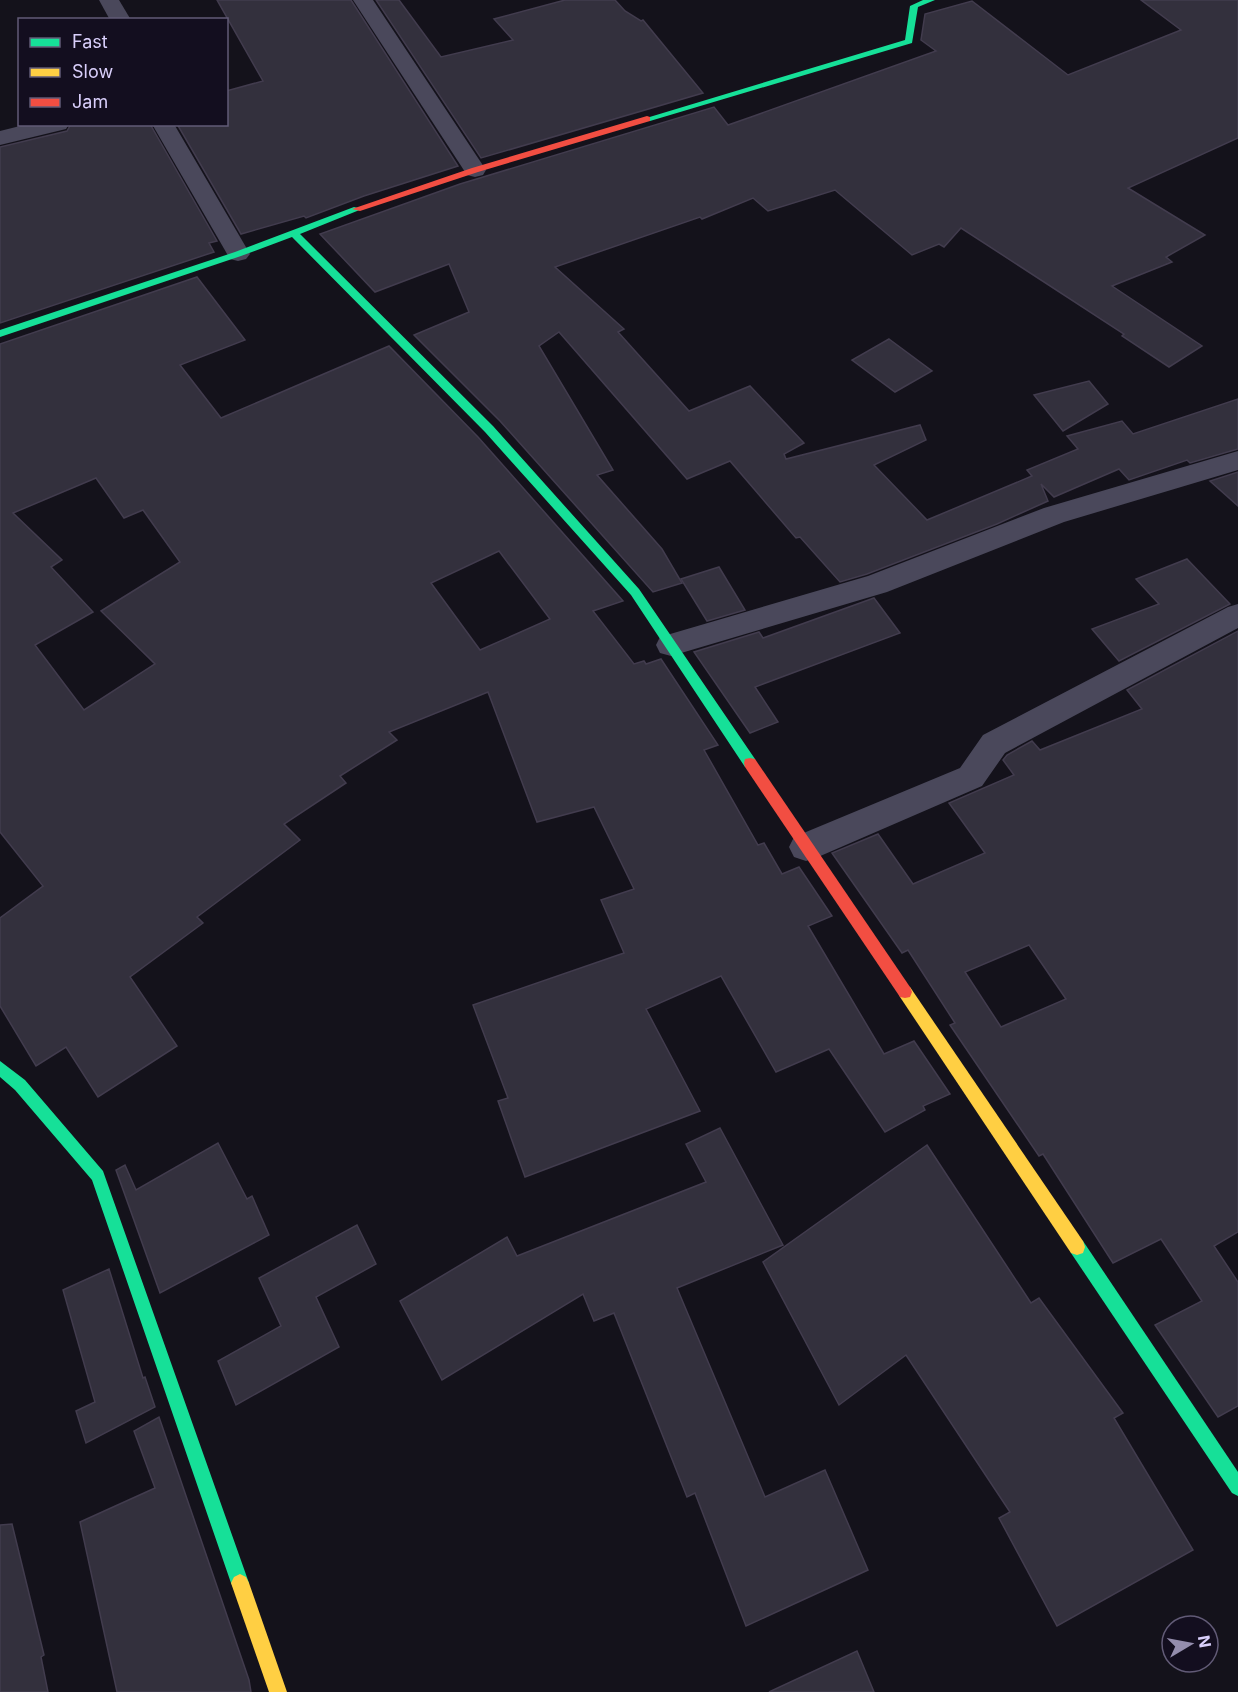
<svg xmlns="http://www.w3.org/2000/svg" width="1238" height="1692" font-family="Inter,sans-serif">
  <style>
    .building { fill: #33303d; stroke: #423c4e; stroke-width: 1.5; fill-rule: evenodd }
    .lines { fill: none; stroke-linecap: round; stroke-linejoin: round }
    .street { fill: #4a485b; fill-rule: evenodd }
    .fast { fill: #16e098; fill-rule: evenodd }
    .slow { fill: #ffcf43; fill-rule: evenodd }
    .jam { fill: #f24e42; fill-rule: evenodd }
  </style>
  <rect width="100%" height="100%" fill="#14121b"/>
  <g class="building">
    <polygon points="217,0 351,0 458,166 364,196 306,218 304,216 241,234 177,124 226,124 226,91 263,81"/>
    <polygon points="376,0 399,0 441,57 513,40 494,19 565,0 615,0 625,11 641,21 643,20 703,93 481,158"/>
    <polygon points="1141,0 1238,0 1238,138 1128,188 1205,235 1166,257 1172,262 1112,286 1202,346 1169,367 1122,336 1124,334 961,228 944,247 939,244 912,255 835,190 768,211 753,198 702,219 700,217 555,267 624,329 618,332 689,411 750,386 804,443 784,454 786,459 920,425 926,440 874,465 927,520 1032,476 1027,470 1078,449 1067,436 1122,421 1133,434 1238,399 1238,449 1190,463 1187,460 1129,480 1119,469 1054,497 1041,484 1048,501 997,524 867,574 840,582 800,537 796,538 730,461 687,479 559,332 539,346 613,470 597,475 662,549 682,583 653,592 500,421 414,335 469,312 449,264 375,292 320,234 460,184 714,107 728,125 751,117 936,51 921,40 925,14 972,1 1068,75 1181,30"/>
    <polygon points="71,124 150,124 217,241 209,243 214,252 0,323 0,147 67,131"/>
    <path d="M197,277L245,340L180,365L221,418L389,346L478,437L623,601L593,611L634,664L644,661L646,664L661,659L718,745L704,750L758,845L764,843L782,874L799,867L832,916L808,926L884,1054L914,1041L950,1094L923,1106L925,1110L885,1132L829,1049L776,1072L721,976L646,1009L700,1111L525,1177L498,1101L508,1098L473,1005L624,953L601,900L634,889L594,807L537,822L488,692L389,732L397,740L340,776L346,783L284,824L300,840L197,917L203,923L130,977L177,1046L98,1097L66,1047L36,1066L0,1006V918L43,886L0,832V344ZM96,478L124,518L143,510L180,562L101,611L155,664L84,710L35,645L93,612L51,567L62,560L13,513ZM499,551L550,619L480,650L431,583Z"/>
    <polygon points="889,339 932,371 895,392 852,360"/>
    <polygon points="1089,381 1108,404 1063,431 1034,395"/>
    <polygon points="1238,472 1238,506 1210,481"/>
    <polygon points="1187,559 1230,604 1119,661 1092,629 1159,604 1136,579"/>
    <polygon points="719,567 745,610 707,621 681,579"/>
    <polygon points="874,598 900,633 755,687 778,722 750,733 694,652 759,632 763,638"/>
    <path d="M1238,631V1232L1214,1246L1238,1282V1406L1218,1417L1155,1325L1202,1301L1161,1239L1113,1263L1043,1154L1039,1156L950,1025L955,1023L908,950L902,953L832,853L878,834L913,884L985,853L949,803L1014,775L1003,760L1007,755L1032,741L1040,750L1142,709L1127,690ZM1029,945L1066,999L1001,1027L965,972Z"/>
    <polygon points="720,1128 783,1245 677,1288 765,1497 825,1470 868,1570 746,1626 695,1493 687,1497 614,1313 594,1321 583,1294 442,1380 400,1301 507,1237 517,1256 706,1182 686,1144"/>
    <polygon points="218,1143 247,1199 252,1196 269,1235 160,1293 116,1170 125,1165 136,1190"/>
    <polygon points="927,1145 1031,1303 1039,1298 1123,1413 1114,1418 1193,1550 1057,1626 999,1518 1010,1512 906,1355 839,1405 763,1262"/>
    <polygon points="357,1225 376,1264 316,1297 339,1347 236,1405 218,1361 281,1326 259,1278"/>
    <polygon points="109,1269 143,1378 145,1377 155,1407 86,1443 76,1411 95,1402 63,1290"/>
    <polygon points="159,1417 249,1680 251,1692 117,1692 80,1522 155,1488 134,1431"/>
    <polygon points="12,1524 44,1655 41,1657 48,1692 0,1692 0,1525"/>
    <polygon points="857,1651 874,1692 769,1692"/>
  </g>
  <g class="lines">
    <g class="street">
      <polygon points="99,0 119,0 131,20 110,20"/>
      <polygon points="353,0 373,0 486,170 483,175 475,177 467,175"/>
      <polygon points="28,124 69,124 66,129 0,145 0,131"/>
      <polygon points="152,124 174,124 250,254 246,259 238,261 230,259"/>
      <polygon points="1238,451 1238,470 1064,522 887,592 671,656 660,653 656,645 660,637 868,576 1044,508"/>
      <polygon points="1238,604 1238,628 1005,753 982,786 818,857 806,861 794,857 789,847 794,837 960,768 983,735 1228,607"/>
    </g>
    <g class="fast">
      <polygon points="923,0 935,0 918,7 912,43 650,121 643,119 905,40 910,6"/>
      <polygon points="354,207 362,209 300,234 493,426 639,589 755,759 756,763 755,767 745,767 631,595 485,432 292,237 241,256 0,337 0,330 235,252"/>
      <polygon points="0,1061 25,1080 103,1171 249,1583 246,1589 240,1592 234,1589 231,1583 92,1180 15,1090 0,1077"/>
      <polygon points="1077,1239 1083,1241 1238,1472 1238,1496 1232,1493 1071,1253 1069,1247 1071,1241"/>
    </g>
    <g class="slow">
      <polygon points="905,986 910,987 1083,1241 1085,1247 1083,1253 1077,1255 1071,1253 900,997 898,992 900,987"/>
      <polygon points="240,1574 246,1577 249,1583 287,1692 269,1692 231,1583 234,1577"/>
    </g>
    <g class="jam">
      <polygon points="647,116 650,117 650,121 478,172 360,211 352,209 472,168"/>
      <polygon points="750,758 755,759 910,987 912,992 910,997 905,998 900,997 745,767 744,763 745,759"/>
    </g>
  </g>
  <rect x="18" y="18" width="210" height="108" fill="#130e1f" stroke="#625b77" stroke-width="1.5"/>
  <rect x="30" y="38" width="30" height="9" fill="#16e098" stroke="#625b77" stroke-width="1.5"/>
  <text x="72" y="48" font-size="18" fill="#d9cffb">Fast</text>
  <rect x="30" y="68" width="30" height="9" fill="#ffcf43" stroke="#625b77" stroke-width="1.5"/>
  <text x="72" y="78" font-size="18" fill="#d9cffb">Slow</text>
  <rect x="30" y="98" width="30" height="9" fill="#f24e42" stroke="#625b77" stroke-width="1.5"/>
  <text x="72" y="108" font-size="18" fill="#d9cffb">Jam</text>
  <g transform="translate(1190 1644) rotate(80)"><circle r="28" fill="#130e1f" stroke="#625b77" stroke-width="1.5"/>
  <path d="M0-4.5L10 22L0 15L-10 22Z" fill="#948dad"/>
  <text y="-9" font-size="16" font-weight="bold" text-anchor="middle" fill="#d9cffb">N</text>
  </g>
</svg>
